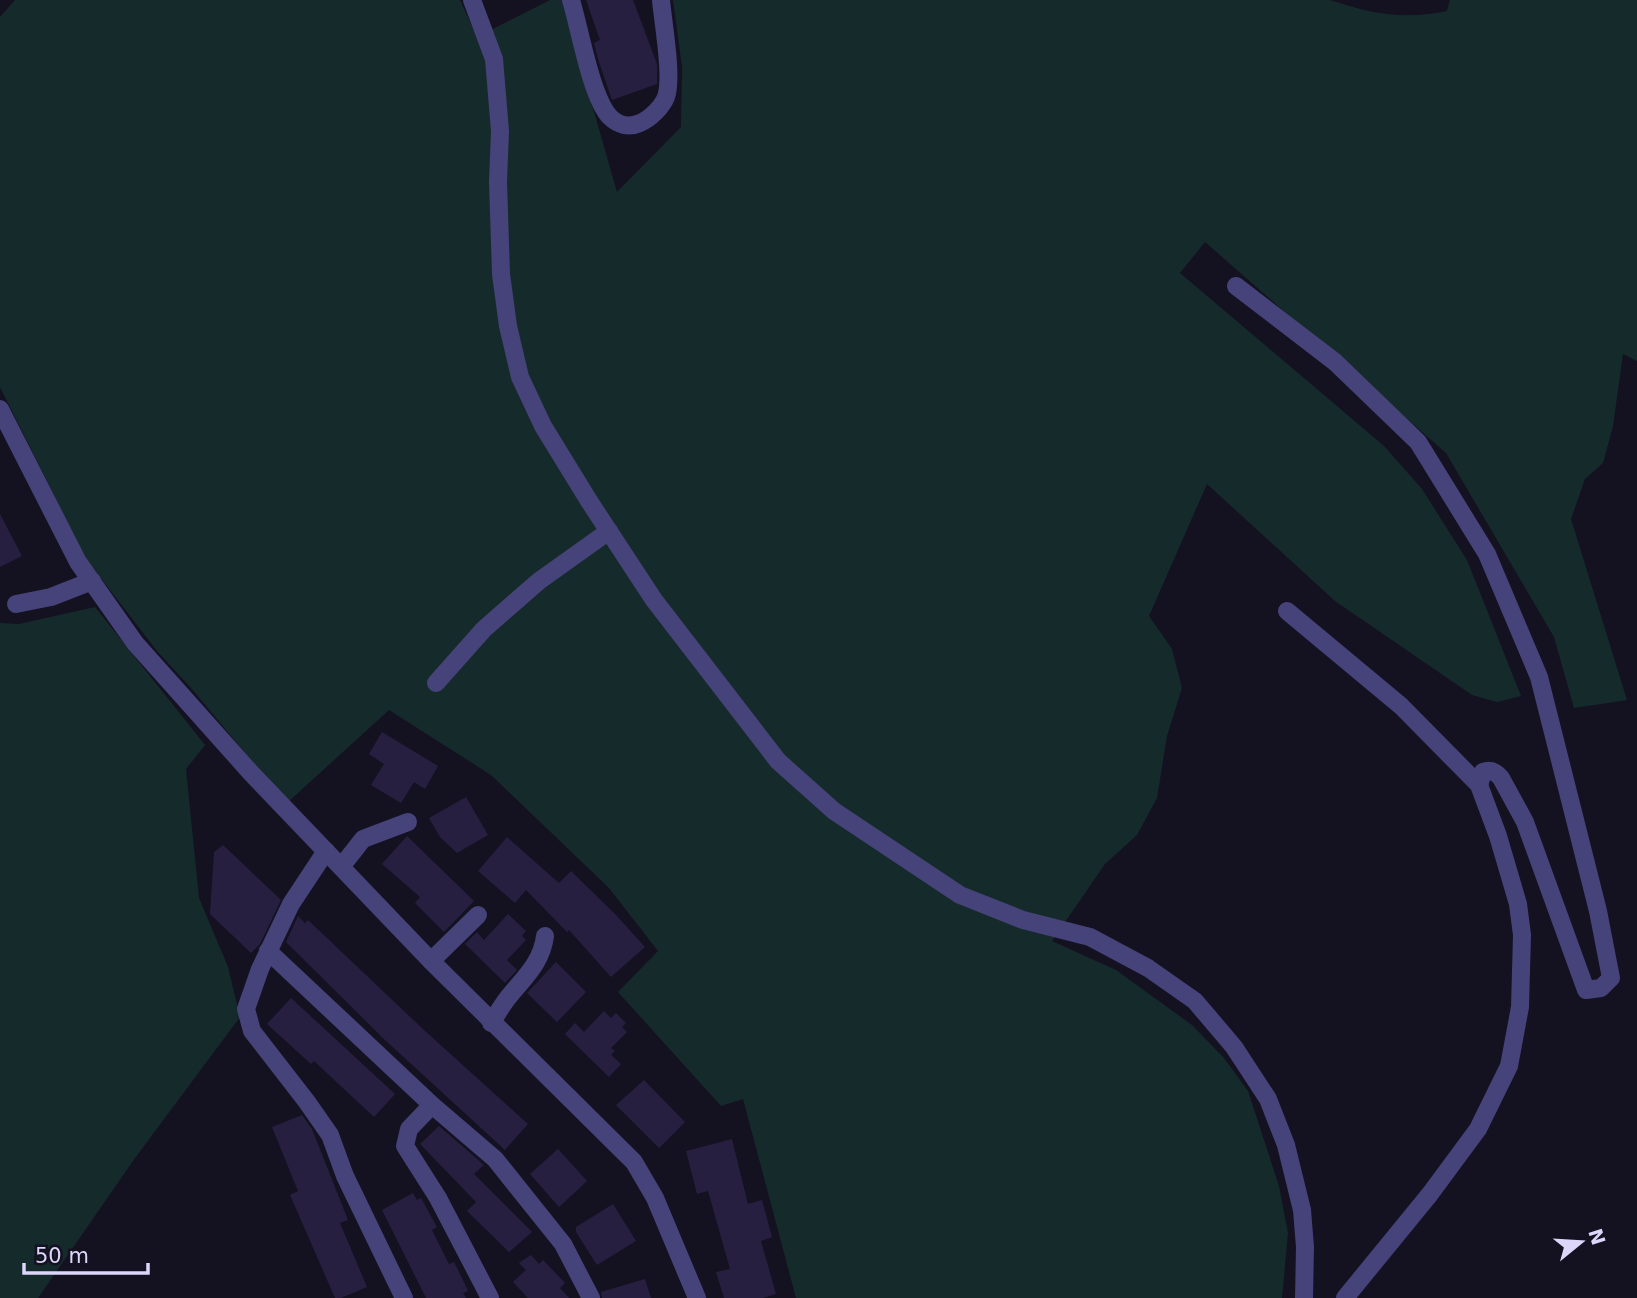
<svg xmlns="http://www.w3.org/2000/svg" width="1637" height="1298" font-family="'DejaVu Sans',sans-serif">
  <style>
    .green { fill: #152b2b }
    .building { fill: #271f40 }
    .lines { fill: none; stroke-linecap: round; stroke-linejoin: round }
    .minor { stroke: #46427a; stroke-width: 18 }
  </style>
  <rect width="100%" height="100%" fill="#141121"/>
  <g class="green">
    <path d="M15,0H460L477,37L550,0H562L617,192L681,127L682,67L673,0H1330C1372,14 1404,20 1447,11L1450,0H1637V361L1623,354L1613,426L1603,463L1585,479L1571,519L1627,700L1574,708L1554,637L1446,453L1205,242L1180,273L1384,446L1422,489L1467,560L1521,696L1497,702L1472,695L1335,601L1207,484L1149,616L1172,649L1182,688L1167,736L1157,798L1137,835L1105,864L1052,941L1116,970L1192,1025L1224,1058L1248,1091L1279,1186L1288,1233L1282,1298H796L743,1099L721,1106L618,992L658,951L609,888L491,775L389,710L287,803L191,688L157,651L86,559L0,387V17Z"/>
    <polygon points="95,607 205,745 186,769 199,898 228,967 240,1017 135,1158 38,1298 0,1298 0,623 19,624"/>
  </g>
  <g class="building">
    <polygon points="586,0 633,0 657,64 657,84 612,100 598,59 594,43 600,40"/>
    <polygon points="0,514 22,556 0,567"/>
    <polygon points="382,732 438,766 425,789 414,782 401,803 371,785 384,764 369,754"/>
    <polygon points="466,797 488,835 457,853 440,837 429,818"/>
    <polygon points="407,836 474,901 444,932 415,903 420,897 382,864"/>
    <polygon points="507,837 559,883 571,871 616,915 645,947 611,977 569,930 567,932 526,890 515,903 478,871"/>
    <polygon points="223,845 281,900 260,944 251,953 210,914 214,852"/>
    <polygon points="508,914 526,931 522,936 526,940 507,960 517,970 505,983 465,944 477,932 484,940"/>
    <polygon points="298,916 305,923 308,920 424,1030 528,1124 505,1150 385,1040 286,942"/>
    <polygon points="556,962 586,992 557,1022 527,993"/>
    <polygon points="291,998 395,1094 374,1117 314,1061 311,1064 267,1024"/>
    <polygon points="604,1011 611,1018 616,1013 626,1023 622,1027 627,1032 611,1048 615,1051 611,1055 621,1064 609,1077 565,1034 575,1023 584,1032"/>
    <polygon points="644,1080 685,1122 659,1148 616,1105"/>
    <polygon points="302,1115 312,1129 348,1220 340,1223 367,1287 341,1298 335,1298 290,1195 298,1191 272,1127"/>
    <polygon points="439,1126 484,1165 474,1174 532,1232 509,1252 467,1211 476,1202 420,1144"/>
    <polygon points="732,1139 748,1204 762,1200 772,1237 761,1241 776,1294 763,1298 724,1298 716,1272 730,1269 708,1191 697,1194 686,1151"/>
    <polygon points="558,1149 587,1181 559,1207 530,1174"/>
    <polygon points="413,1193 417,1200 421,1198 437,1227 432,1230 449,1264 454,1262 462,1278 468,1291 463,1293 466,1298 426,1298 382,1210"/>
    <polygon points="613,1204 636,1241 597,1265 576,1232 576,1227"/>
    <polygon points="531,1255 539,1264 543,1260 565,1283 560,1288 569,1298 528,1298 513,1282 526,1270 519,1263"/>
    <polygon points="645,1279 651,1298 602,1298 601,1292"/>
  </g>
  <g class="lines">
    <g class="minor">
      <polyline points="472,0 494,59 500,131 498,182 501,274 508,326 520,377 543,426 589,501 654,600 778,761 834,811 960,895 1023,920 1090,937 1148,968 1195,1001 1234,1047 1268,1099 1286,1145 1302,1210 1305,1247 1304,1298"/>
      <path d="M571,0C580,29 591,97 610,117C618,125 629,128 640,123C650,119 662,107 666,97C673,77 663,23 661,0"/>
      <path d="M1236,286L1335,362L1418,442L1487,554L1539,677L1598,911L1611,978L1601,988L1586,990L1525,822L1501,778C1496,772 1491,769 1483,772L1479,785"/>
      <polyline points="0,409 78,562 135,643 251,773 431,961 634,1162 655,1198 697,1298"/>
      <polyline points="16,604 51,597 92,581"/>
      <polyline points="1287,611 1401,706 1479,785 1498,836 1518,904 1522,935 1520,1007 1509,1066 1478,1129 1430,1194 1345,1298"/>
      <polyline points="436,683 484,629 539,581 609,531"/>
      <polyline points="326,851 291,904 260,969 246,1009 252,1031 307,1102 330,1135 345,1176 404,1298"/>
      <polyline points="341,867 363,839 408,822"/>
      <polyline points="268,951 432,1105 495,1159 563,1244 591,1298"/>
      <polyline points="431,961 478,915"/>
      <path d="M491,1023C498,1013 503,1003 511,994C526,976 542,961 545,936"/>
      <polyline points="432,1105 409,1129 405,1146 438,1198 490,1298"/>
    </g>
  </g>
  <g transform="translate(1581 1242) rotate(72)" stroke="#141121" stroke-width="5" paint-order="stroke">
  <path d="M0-5L12 26L0 18L-12 26Z" fill="#dcd7fa"/>
  <text y="-10" font-size="19" font-weight="bold" text-anchor="middle" fill="#dcd7fa">N</text>
  </g>
  <path d="M24 1263v10h124v-10" fill="none" stroke="#dcd7fa" stroke-width="3.5"/>
  <text x="35" y="1263" font-size="21" fill="#dcd7fa" stroke="#141121" stroke-width="5" paint-order="stroke">50 m</text>
</svg>
